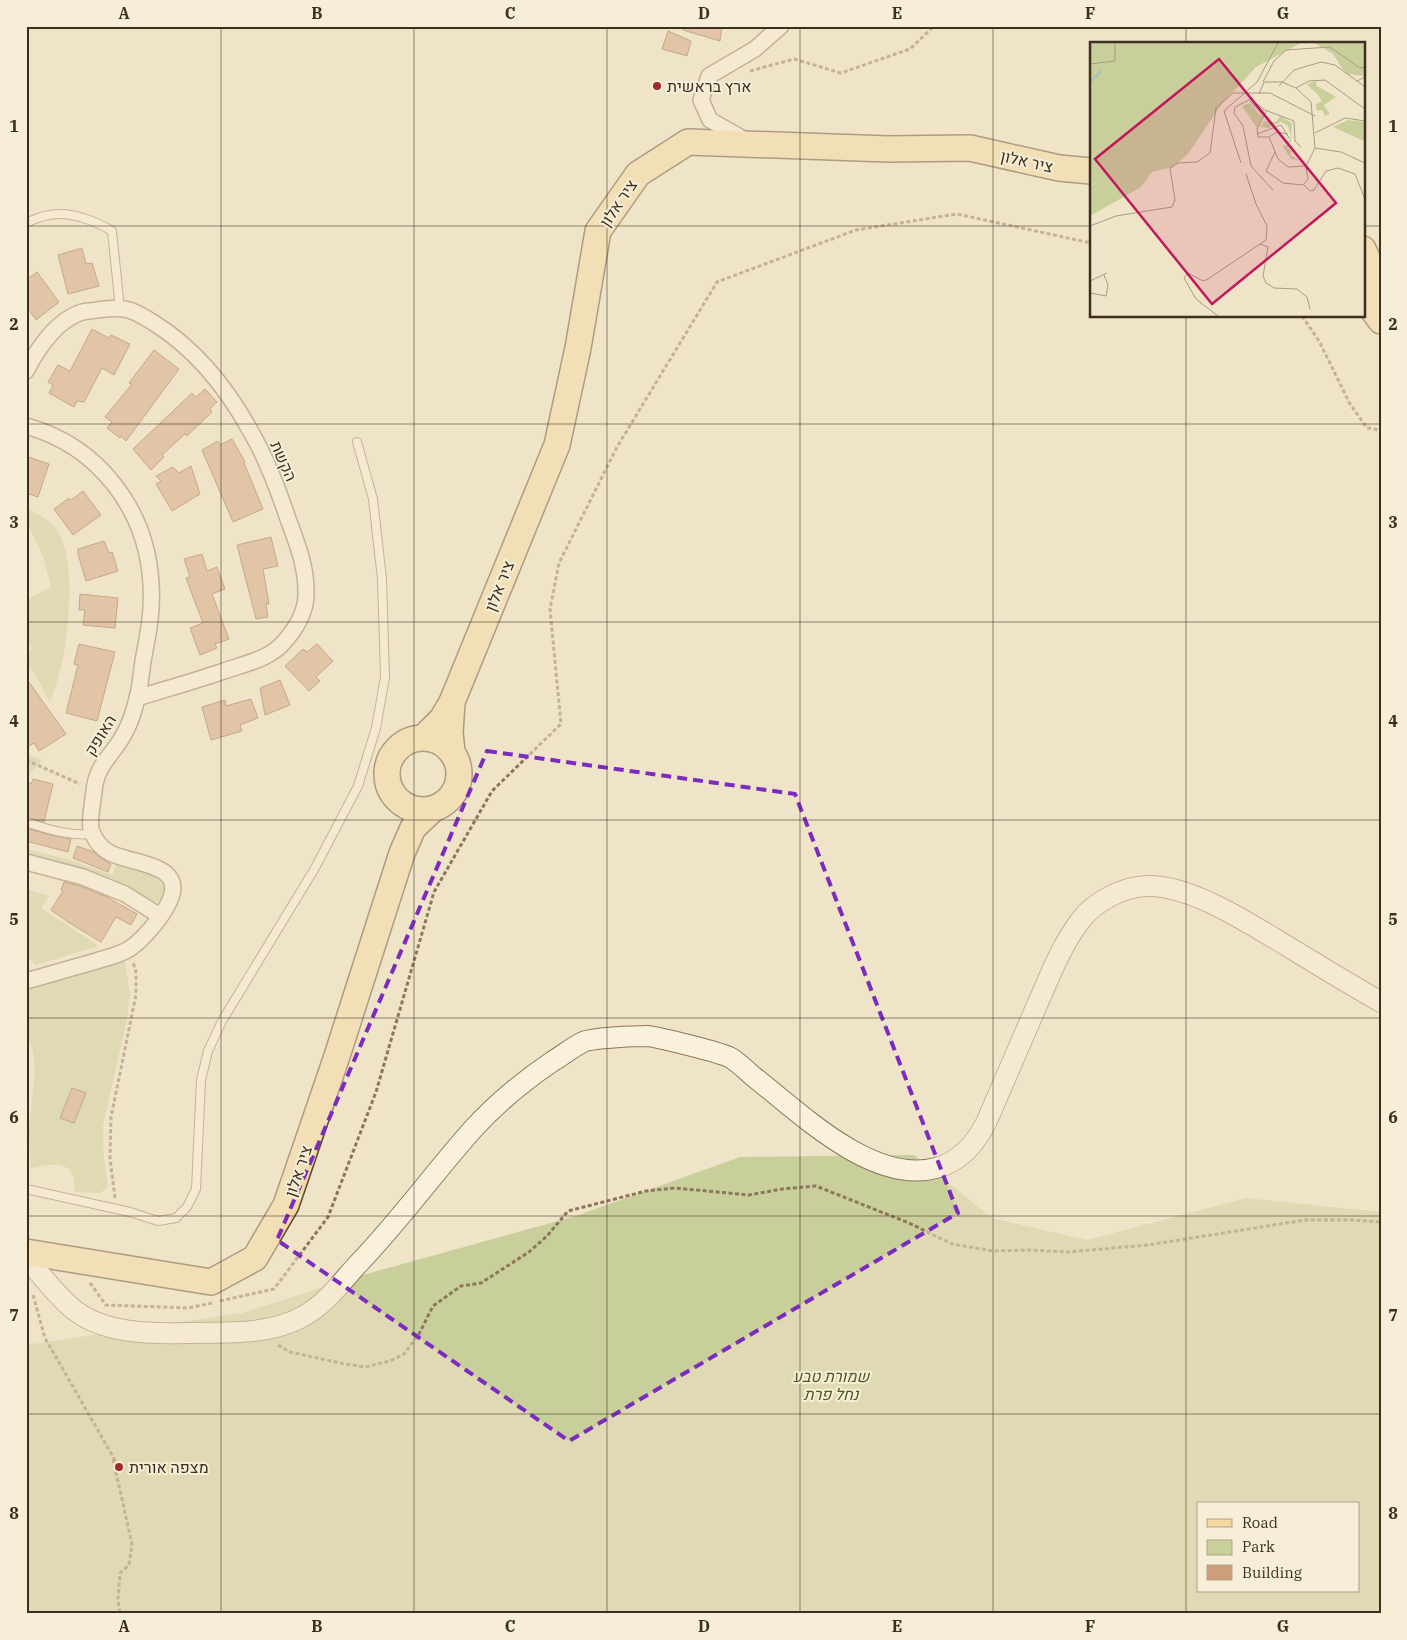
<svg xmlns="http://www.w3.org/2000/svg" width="1407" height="1640" font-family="'IBM Plex Serif',Heebo,serif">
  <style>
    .green { fill: #c9cf9b; fill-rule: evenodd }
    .building { fill: #cf9f7d; stroke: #8d5f41 }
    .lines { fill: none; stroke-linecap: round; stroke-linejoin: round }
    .service-casing { stroke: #8d765c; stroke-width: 10 }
    .minor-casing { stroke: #8d765c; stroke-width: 18 }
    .tertiary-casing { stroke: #8d765c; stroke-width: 22 }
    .primary-casing { stroke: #5b4430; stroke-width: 28 }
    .path { stroke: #8d765c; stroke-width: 3; stroke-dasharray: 4 2.5; stroke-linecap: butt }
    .service { stroke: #faf1dc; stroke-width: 8 }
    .minor { stroke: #faf1dc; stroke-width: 15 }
    .tertiary { stroke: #faf1dc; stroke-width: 20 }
    .primary { stroke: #f3d9a0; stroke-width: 25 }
    .marked { fill: none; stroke: #7b2cbf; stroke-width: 4; stroke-dasharray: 10 6; stroke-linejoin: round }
    .grid { fill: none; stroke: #3d2e20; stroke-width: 1; stroke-opacity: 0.55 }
    .poi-dot { fill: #9e2a2b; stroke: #f7eed8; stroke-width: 2 }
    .labels { text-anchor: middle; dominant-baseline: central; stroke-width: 4; stroke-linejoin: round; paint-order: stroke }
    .poi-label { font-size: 16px; fill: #3d2e20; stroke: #f7eed8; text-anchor: start }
    .street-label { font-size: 16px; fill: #3d2e20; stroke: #f7eed8 }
    .park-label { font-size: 16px; font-style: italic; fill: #4d5a26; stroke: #f7eed8 }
    .inset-river { fill: none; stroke: #a9c4bc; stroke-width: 2.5 }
    .inset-road { fill: none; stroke: #a89b85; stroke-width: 1 }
    .view { fill: #c2185b; fill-opacity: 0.15; stroke: #c2185b; stroke-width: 2.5 }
    .inset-edge { fill: none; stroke: #3d2e20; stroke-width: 2.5 }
    .neatline { fill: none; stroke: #3d2e20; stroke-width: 2 }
    .grid-label { font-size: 16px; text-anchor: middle; font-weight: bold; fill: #3d2e20 }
  </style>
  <rect width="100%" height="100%" fill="#f0e4c8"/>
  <g class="green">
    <path d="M26,508C36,513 51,520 57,530C76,558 69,625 63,658C60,673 55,688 50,702L31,668L26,670V652L32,649L26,638V600L51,587L43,556L26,521Z"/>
    <polygon points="26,754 42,760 27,777 26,776"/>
    <path d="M26,849L67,859L113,875L117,862C136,869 155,871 166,889L164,897L155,903L111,882L26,857Z"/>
    <polygon points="26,889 49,896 41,908 99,946 36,965 26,956"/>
    <path d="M125,961L130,993L127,1020L103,1126L104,1159L108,1187L100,1193L75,1192C74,1187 75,1180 73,1175C66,1159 44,1166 31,1168C30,1156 29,1144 29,1132C29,1104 43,1059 26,1035V991L67,976Z"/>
    <path d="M914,1155L992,1218L1087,1240L1246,1198L1381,1212V1614H26V1345L242,1313L352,1278L576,1216L740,1157ZM1198,1504H1358V1591H1198Z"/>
  </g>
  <g class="building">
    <polygon points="684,26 722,26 720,41 683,30"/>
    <polygon points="668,31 691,41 687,56 662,49"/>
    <polygon points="82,248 86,264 92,263 99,286 68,294 58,255"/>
    <polygon points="37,272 59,302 36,320 26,306 26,280"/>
    <polygon points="92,329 109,338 111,335 130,344 114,375 102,368 84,402 77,401 74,407 49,393 53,385 48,382 58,365 70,371"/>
    <polygon points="154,350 179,369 126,441 121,436 120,438 107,428 112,422 105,417 132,384 129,383"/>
    <polygon points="205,389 217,402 210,409 212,412 187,436 185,434 162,455 164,457 151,470 133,449 192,393 196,397"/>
    <polygon points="232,439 245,462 244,463 263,509 233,522 202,450 218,441 220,445"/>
    <polygon points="26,456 49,464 38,497 26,493"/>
    <polygon points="191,466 200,494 172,511 156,484 161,481 156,476 173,467 179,473"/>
    <polygon points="83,491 101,515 73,535 54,509 69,498 71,500"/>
    <polygon points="271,537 278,566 263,569 269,604 266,604 268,617 256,619 237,545"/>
    <polygon points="104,541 109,553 112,552 118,571 86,581 78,554 78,549"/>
    <polygon points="202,554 207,571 217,567 225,589 212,594 229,639 215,644 217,648 200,655 190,628 203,623 186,578 190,577 184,559"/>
    <polygon points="80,594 118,598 115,628 83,625 85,610 79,610"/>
    <polygon points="79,644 115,652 97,721 66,713 78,665 74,664"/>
    <polygon points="317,644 333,661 316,677 320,681 309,691 285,666 303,649 307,652"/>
    <polygon points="26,678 66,734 39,751 34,743 26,748"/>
    <polygon points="280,680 290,705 265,715 260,688"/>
    <polygon points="251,699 258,718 240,725 242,731 211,740 202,707 225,700 226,706"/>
    <polygon points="33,779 53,784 44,822 26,817 26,782 31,784"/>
    <polygon points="26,828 50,835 71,839 68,852 26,841"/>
    <polygon points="77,846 94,852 102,859 111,864 108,872 73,858"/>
    <polygon points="64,882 80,886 105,896 137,914 131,925 116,917 101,942 68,922 51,910 63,891 61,890"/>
    <polygon points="72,1088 86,1093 74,1123 60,1118"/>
  </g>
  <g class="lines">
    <defs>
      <g id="service">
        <path d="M26,223C36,218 49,214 60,214C76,214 98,222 112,231L120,309"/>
        <path d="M26,822C49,830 70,836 94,834"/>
        <polyline points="26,1189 130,1212 158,1221 176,1218 187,1207 196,1189 201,1080 208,1051 222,1021 315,868 358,786 376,728 385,677 382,579 373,499 357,442"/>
      </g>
      <g id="minor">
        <polyline points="747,141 710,120 701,100 709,76 755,49 781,26"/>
        <path d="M26,371C38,348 57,320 82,312C87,311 92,311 97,310C105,309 115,308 124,309C134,310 146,318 154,323C197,350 227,388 251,432C267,459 278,489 288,519C297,543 307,568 306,595C306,612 295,630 284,642C270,659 244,664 224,671C195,681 166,689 137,698"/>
        <path d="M26,426C99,446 147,510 151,584C153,610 148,635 143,661C141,675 140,692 135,706C132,718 127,730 120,741C108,759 96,768 94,791C93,801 89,821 91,829C94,839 101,848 110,853C134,865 191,863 167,906C160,919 142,941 129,949C118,956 104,958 93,962C71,968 48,975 26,981"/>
        <polyline points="26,862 83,877 125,894 160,916"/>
      </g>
      <path id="tertiary" d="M26,1257C41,1275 55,1294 73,1309C102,1333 149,1334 185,1333C222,1332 265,1336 300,1318C326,1305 340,1283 359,1263C400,1220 434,1173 473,1129C496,1104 525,1080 553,1061C563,1055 573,1047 583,1042C591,1038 635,1036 647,1036C658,1037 723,1053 731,1058C739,1063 747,1071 754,1077C800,1113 873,1185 936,1168C960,1162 975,1144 986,1123C1003,1084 1020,1044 1037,1005C1050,976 1061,946 1080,921C1095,901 1124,886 1149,886C1193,886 1250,924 1287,946C1318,965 1349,984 1381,1002"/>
      <g id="primary">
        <polyline points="1363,249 1367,258 1370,306 1381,321"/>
        <polyline points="452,702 557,445 578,348 598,231 638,174 688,142 888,149 970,148 1059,168 1091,171"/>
        <polyline points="424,737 442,719 452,702 450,733 452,752"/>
        <circle cx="423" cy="774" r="36"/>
        <polyline points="26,1252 211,1282 255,1258 286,1205 337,1056 402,853 413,828 432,810"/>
      </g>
    </defs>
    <use href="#service" class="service-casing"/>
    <use href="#minor" class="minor-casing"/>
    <use href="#tertiary" class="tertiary-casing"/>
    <use href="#primary" class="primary-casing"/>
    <g class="path">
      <polyline points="750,71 794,59 841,73 910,49 934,26"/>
      <polyline points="1302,316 1319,341 1350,404 1367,428 1381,430"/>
      <polyline points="26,760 80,784"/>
      <polyline points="115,1198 110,1158 111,1117 136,995 136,972 133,962"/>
      <polyline points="90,1283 106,1305 188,1308 212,1303"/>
      <polyline points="33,1295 45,1338 119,1467"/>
      <polyline points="220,1301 274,1289 328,1217 376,1092 434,892 492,791 561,724 550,609 559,563 617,447 717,282 856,230 957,214 1091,243"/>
      <polyline points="278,1345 290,1352 340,1363 365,1367 390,1361 404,1354 419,1334 433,1306 461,1286 481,1283 529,1252 547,1236 568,1211 646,1191 675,1188 749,1195 782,1189 816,1186 909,1223 952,1244 993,1251 1030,1250 1068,1252 1148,1245 1305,1220 1351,1220 1381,1222"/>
      <polyline points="113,1459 132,1544 129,1565 120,1573 118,1599 120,1614"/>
    </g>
    <use href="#service" class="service"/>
    <use href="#minor" class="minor"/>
    <use href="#tertiary" class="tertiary"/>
    <use href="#primary" class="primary"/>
  </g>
  <path d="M0 0H1407V1640H0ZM487,751L795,794L958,1213L569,1441L277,1240Z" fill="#f0e4c8" fill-opacity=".55" fill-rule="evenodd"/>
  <path class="marked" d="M487,751L795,794L958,1213L569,1441L277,1240Z"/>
  <path class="grid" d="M221,26V1614M414,26V1614M607,26V1614M800,26V1614M993,26V1614M1186,26V44M26,226H1091M1363,226H1381M1186,316V1614M26,424H1381M26,622H1381M26,820H1381M26,1018H1381M26,1216H1381M26,1414H1381"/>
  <g class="poi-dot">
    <circle cx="657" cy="86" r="5"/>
    <circle cx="119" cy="1467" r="5"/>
  </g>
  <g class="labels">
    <g class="poi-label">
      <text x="667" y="86">ארץ בראשית</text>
      <text x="129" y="1467">מצפה אורית</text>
    </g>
    <g class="street-label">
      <text transform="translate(1027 161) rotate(13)">ציר אלון</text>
      <text transform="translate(618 203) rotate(-56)">ציר אלון</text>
      <text transform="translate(284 461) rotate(66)">הקשת</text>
      <text transform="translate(499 586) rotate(-68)">ציר אלון</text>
      <text transform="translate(100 735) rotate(-58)">האופק</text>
      <text transform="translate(298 1171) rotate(-71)">ציר אלון</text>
    </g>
    <g class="park-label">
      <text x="831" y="1376">שמורת טבע<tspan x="831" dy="18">נחל פרת</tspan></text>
    </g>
  </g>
  <g transform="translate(1090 42)">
    <rect width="275" height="275" fill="#f0e4c8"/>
    <path d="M0,1H211L166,25L131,63L98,112L83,125L62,130L51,145L0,174ZM224,1H275V34L256,32L243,12ZM226,39L227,44L246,55L234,63L240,72L235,74L232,68L227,69L226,62L232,59L229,54L217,42ZM160,61L169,72L175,70L167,86L152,64ZM190,74L202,81L201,98L197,106L202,109L200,113L209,118L201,117L192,103L196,104L201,95L198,84L191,80L178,86L170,85L174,79L186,80ZM258,78L275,80L274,99L243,85Z" fill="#c9cf9b"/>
    <path class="inset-river" d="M0,40L11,29"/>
    <path class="inset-road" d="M0,22L25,19V1M275,35L267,39L275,45M173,40L184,19L196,8L240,5L270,26L275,25M189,44L204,28L231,20L245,23L267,39M206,46L219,39L235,38L275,67M169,52L174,40H192L206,46L221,60L225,106L216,124L198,125L188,117L179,95H168L167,87L177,68M160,57L175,68L204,79L205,99L211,105M161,57L145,65L144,71L153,84L161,124L183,148M160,59L171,71L174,68M225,91L255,76L275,79M167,92L191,83L199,96M179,95L187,90L198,92M225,106L251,110L275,121M185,110L176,129L193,141L213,143L218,137L216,125M151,121L134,69L167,40L188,1M214,143L220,149L224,148L236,129L248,126L265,132L275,157M0,184L26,174L82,165L85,158L80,126L88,121L107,120L120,111L126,66L143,51H180L225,74M170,202L178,205L173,234L176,241L184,246L207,247L217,255L220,267M0,239L17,231M0,251L16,254L18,243L14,233M128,274L106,257L94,236L98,231L113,239L118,237L176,198L177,184L166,162L156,132"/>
    <path class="view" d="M129,17L246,161L122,262L5,117Z"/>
    <rect width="275" height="275" class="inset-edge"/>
  </g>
  <rect width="1407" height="1640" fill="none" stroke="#f7eed8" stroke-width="55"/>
  <rect x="1197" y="1502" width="162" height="90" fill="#f7eed8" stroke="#ada18e"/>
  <rect x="1207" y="1519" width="25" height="8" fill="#f3d9a0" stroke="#ada18e"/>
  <text x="1242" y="1528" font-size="15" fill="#3d2e20">Road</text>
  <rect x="1207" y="1540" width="25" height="15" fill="#c9cf9b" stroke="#ada18e"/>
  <text x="1242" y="1552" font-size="15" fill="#3d2e20">Park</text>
  <rect x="1207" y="1565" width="25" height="15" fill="#cf9f7d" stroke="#ada18e"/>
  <text x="1242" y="1578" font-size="15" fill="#3d2e20">Building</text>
  <rect x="28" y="28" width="1352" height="1584" class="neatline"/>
  <g class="grid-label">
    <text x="124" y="19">A</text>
    <text x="317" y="19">B</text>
    <text x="510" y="19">C</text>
    <text x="704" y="19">D</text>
    <text x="897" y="19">E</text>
    <text x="1090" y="19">F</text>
    <text x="1283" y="19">G</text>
    <text x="14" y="132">1</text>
    <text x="1393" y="132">1</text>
    <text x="14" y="330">2</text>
    <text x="1393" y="330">2</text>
    <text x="14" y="528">3</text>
    <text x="1393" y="528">3</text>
    <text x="14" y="727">4</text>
    <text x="1393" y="727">4</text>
    <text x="14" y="925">5</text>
    <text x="1393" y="925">5</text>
    <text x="14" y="1123">6</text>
    <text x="1393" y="1123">6</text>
    <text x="14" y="1321">7</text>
    <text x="1393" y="1321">7</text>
    <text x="14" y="1519">8</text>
    <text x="1393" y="1519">8</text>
    <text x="124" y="1632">A</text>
    <text x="317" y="1632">B</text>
    <text x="510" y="1632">C</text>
    <text x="704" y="1632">D</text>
    <text x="897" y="1632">E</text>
    <text x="1090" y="1632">F</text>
    <text x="1283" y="1632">G</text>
  </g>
</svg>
